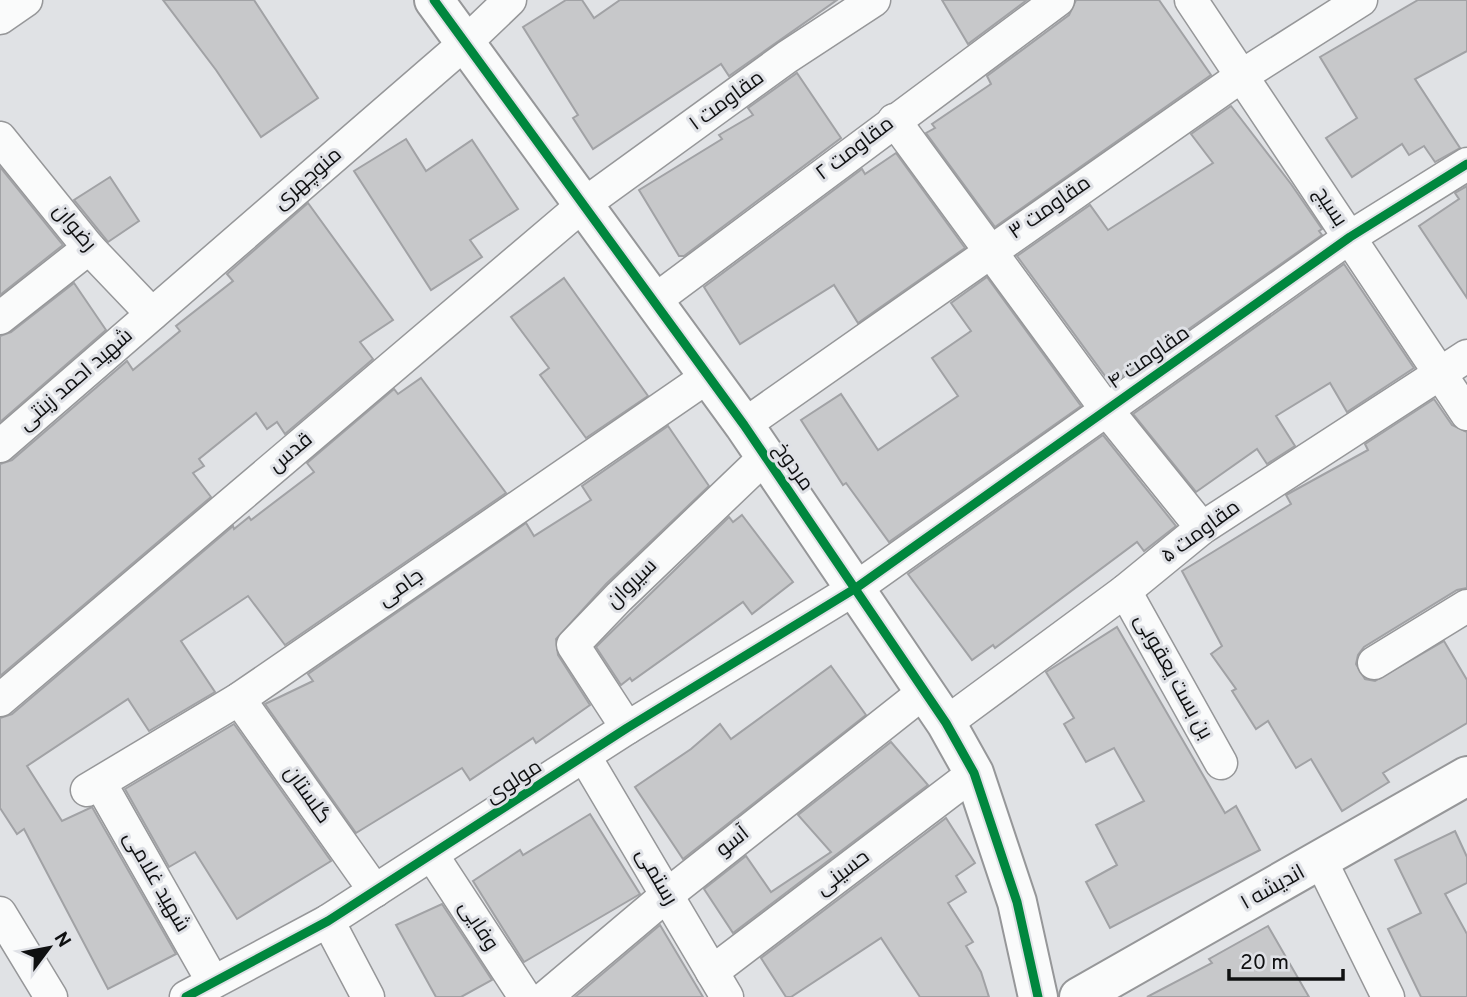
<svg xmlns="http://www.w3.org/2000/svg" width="1467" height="997" font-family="Overpass,Cairo,sans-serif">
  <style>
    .building { fill: #c7c8ca; stroke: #a1a2a5; stroke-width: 2 }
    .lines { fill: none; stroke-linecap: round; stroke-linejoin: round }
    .street-casing { stroke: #969799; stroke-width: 35 }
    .secondary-casing { stroke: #969799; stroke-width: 42 }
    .street { stroke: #fafbfb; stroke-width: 32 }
    .secondary { stroke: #fafbfb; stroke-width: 38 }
    .cycleway-casing { stroke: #dfe1e6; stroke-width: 13 }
    .cycleway { stroke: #00873e; stroke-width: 9 }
    .labels { text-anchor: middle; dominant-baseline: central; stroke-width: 6; stroke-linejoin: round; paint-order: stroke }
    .street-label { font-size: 21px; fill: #0f1011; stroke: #dfe1e6 }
  </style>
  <rect width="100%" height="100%" fill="#e0e2e5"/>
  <g class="building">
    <polygon points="163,0 254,0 318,98 261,137 216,70"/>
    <polygon points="566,0 582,0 594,18 620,0 837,0 729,76 721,64 593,149 573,118 578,115 523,27"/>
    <polygon points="942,0 1027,0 968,44"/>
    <polygon points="1076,0 1159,0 1211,75 995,227 926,133 935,128 932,124 991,84 987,76 1069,15"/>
    <polygon points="1418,0 1467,0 1467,51 1415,79 1460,148 1435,162 1424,146 1409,155 1402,144 1352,177 1326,138 1357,118 1320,57"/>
    <polygon points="797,73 841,138 684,256 679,256 639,190 722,139 719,135 753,115 748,108"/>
    <polygon points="1231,106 1291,184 1322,229 1319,231 1322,235 1111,384 1017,256 1090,205 1108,230 1213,163 1191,134"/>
    <polygon points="406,139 426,171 472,140 518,209 470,240 482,257 431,290 354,171"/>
    <polygon points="896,153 965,248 858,323 834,285 740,344 704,287 862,169 865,174"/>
    <polygon points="0,167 63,245 0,295"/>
    <polygon points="110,177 139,221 108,242 74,200"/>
    <polygon points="1467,186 1467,298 1419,226 1459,199 1455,193"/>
    <polygon points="308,203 393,320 360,342 373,359 285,434 277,422 267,429 256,413 199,459 204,466 193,473 211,497 0,676 0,464 12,460 127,361 133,370 180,331 176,326 233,281 227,274"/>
    <polygon points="1344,264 1414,368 1347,412 1330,383 1276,416 1295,446 1267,464 1257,449 1196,492 1133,414"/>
    <polygon points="987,277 1081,406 889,542 846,483 843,485 801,420 841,394 878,450 958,396 932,358 971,331 951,303"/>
    <polygon points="564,278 648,396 586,438 540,375 549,368 511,317"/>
    <polygon points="74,283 106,330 0,422 0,336 11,332"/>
    <polygon points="421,378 506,493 285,645 248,596 181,641 215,692 149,731 128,699 27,766 62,821 92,807 176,954 108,989 24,829 17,834 0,808 0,718 12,714 233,526 234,529 249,517 251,520 314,472 307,463 394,389 398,394"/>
    <polygon points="1434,399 1452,425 1467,432 1467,588 1457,590 1364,647 1358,655 1356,664 1365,679 1375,681 1444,641 1467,680 1467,723 1383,773 1389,782 1342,811 1311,759 1296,768 1268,721 1256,729 1232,691 1236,689 1211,654 1222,646 1182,571 1291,504 1286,495 1368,450 1365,444"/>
    <polygon points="668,426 709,486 606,584 556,639 558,655 590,705 536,743 533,738 470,780 462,768 356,833 265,704 313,681 308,674 526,523 534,536 591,500 582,486"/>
    <polygon points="1103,435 1176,526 1144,551 1137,542 995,648 993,645 972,660 908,574"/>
    <polygon points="742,515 793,582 752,614 743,602 632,681 630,678 621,685 596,647 729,517 733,522"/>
    <polygon points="1117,627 1225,813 1236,806 1260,850 1110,928 1086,882 1117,865 1096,825 1144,801 1114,748 1086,762 1064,724 1074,718 1046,672"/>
    <polygon points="831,666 866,715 683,859 635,787 691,749 720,724 731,739"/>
    <polygon points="234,724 331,861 237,919 195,852 169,867 125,789"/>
    <polygon points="891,742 928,785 733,933 704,889 746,856 771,892 831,852 798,815"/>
    <polygon points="590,814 640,894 524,962 473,881 520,850 523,855"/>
    <polygon points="946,818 975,863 956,876 966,892 948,903 973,942 966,946 981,972 989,997 920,997 881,938 791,997 786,997 761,958"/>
    <polygon points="1455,831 1467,857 1467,883 1445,894 1467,934 1467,997 1421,997 1388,929 1421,913 1395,860"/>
    <polygon points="442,904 492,980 461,997 436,997 396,925"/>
    <polygon points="660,925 703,997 575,997"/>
    <polygon points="1268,926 1309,997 1147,997 1212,963 1209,959"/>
  </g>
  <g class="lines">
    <defs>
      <g id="street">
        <polyline points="1191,0 1467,414"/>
        <polyline points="0,18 26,0"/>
        <polyline points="894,120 1106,409 1202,528"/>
        <polyline points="0,138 89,248 152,314"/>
        <polyline points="654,301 1058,0"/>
        <polyline points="0,318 89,248"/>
        <polyline points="744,425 1243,75 1361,0"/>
        <polyline points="0,446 464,44 510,0"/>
        <polyline points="1125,591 1221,763"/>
        <polyline points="1374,663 1467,606"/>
        <polyline points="239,699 375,891"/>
        <polyline points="0,700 583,205 787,57 874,0"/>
        <polyline points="946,723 1125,591 1202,528 1467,356"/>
        <polyline points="627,728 573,645 619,597 765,457"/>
        <polyline points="585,757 727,997"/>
        <polyline points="100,783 213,982"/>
        <polyline points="87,790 239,699 707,377"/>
        <polyline points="432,855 525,997"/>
        <polyline points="1321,861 1388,997"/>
        <polyline points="0,913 51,997"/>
        <polyline points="328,921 368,997"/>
        <polyline points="712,972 974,773"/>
        <polyline points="186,997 328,921 627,728 856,588 1350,237 1467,164"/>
        <polyline points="546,997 667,895 924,692"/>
      </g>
      <g id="secondary">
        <polyline points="434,0 744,425 946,723 974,773 1017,902 1038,997"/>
        <polyline points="1079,997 1467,776"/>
      </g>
    </defs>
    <use href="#street" class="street-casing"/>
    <use href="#secondary" class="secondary-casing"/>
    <use href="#street" class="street"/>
    <use href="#secondary" class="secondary"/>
    <defs>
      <g id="cycleway">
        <polyline points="434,0 744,425 946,723 974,773 1017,902 1038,997"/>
        <polyline points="186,997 328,921 627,728 856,588 1350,237 1467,164"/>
      </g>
    </defs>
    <use href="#cycleway" class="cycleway-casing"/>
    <use href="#cycleway" class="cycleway"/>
  </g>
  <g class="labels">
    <g class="street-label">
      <text transform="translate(727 101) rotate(-36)">مقاومت ۱</text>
      <text transform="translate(855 149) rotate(-37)">مقاومت ۲</text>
      <text transform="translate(308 179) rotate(-41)">منوچهری</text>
      <text transform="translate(1330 207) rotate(57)">بسیج</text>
      <text transform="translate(1050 208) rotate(-35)">مقاومت ۳</text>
      <text transform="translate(74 228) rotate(50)">رضوان</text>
      <text transform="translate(1149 358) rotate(-35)">مقاومت ۴</text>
      <text transform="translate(76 380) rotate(-41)">شهید احمد زینتی</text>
      <text transform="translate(291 453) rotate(-40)">قدس</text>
      <text transform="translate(793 467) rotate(55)">مردوخ</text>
      <text transform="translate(1201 532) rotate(-36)">مقاومت ۵</text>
      <text transform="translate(632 584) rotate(-44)">سیروان</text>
      <text transform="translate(401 588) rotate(-35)">جامی</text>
      <text transform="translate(1173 677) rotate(61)">بن بست یعقوبی</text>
      <text transform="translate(514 782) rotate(-33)">مولوی</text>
      <text transform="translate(307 795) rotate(55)">گلستان</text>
      <text transform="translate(733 842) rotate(-38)">آسو</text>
      <text transform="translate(843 873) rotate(-37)">حسینی</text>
      <text transform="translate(656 877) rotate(60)">رستمی</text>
      <text transform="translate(156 882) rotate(60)">شهید غلامی</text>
      <text transform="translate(1273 888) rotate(-29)">اندیشه ۱</text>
      <text transform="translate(478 926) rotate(57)">وفایی</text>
    </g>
  </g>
  <g transform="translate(49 948) rotate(58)" stroke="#dfe1e6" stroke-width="5" paint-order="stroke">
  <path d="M0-5L12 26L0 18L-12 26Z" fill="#0f1011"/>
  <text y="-10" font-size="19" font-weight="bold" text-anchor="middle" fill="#0f1011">N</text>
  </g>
  <path d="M1229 969v10h114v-10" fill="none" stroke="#0f1011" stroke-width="3.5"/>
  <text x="1240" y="969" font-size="21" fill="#0f1011" stroke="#dfe1e6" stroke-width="5" paint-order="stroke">20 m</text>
</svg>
